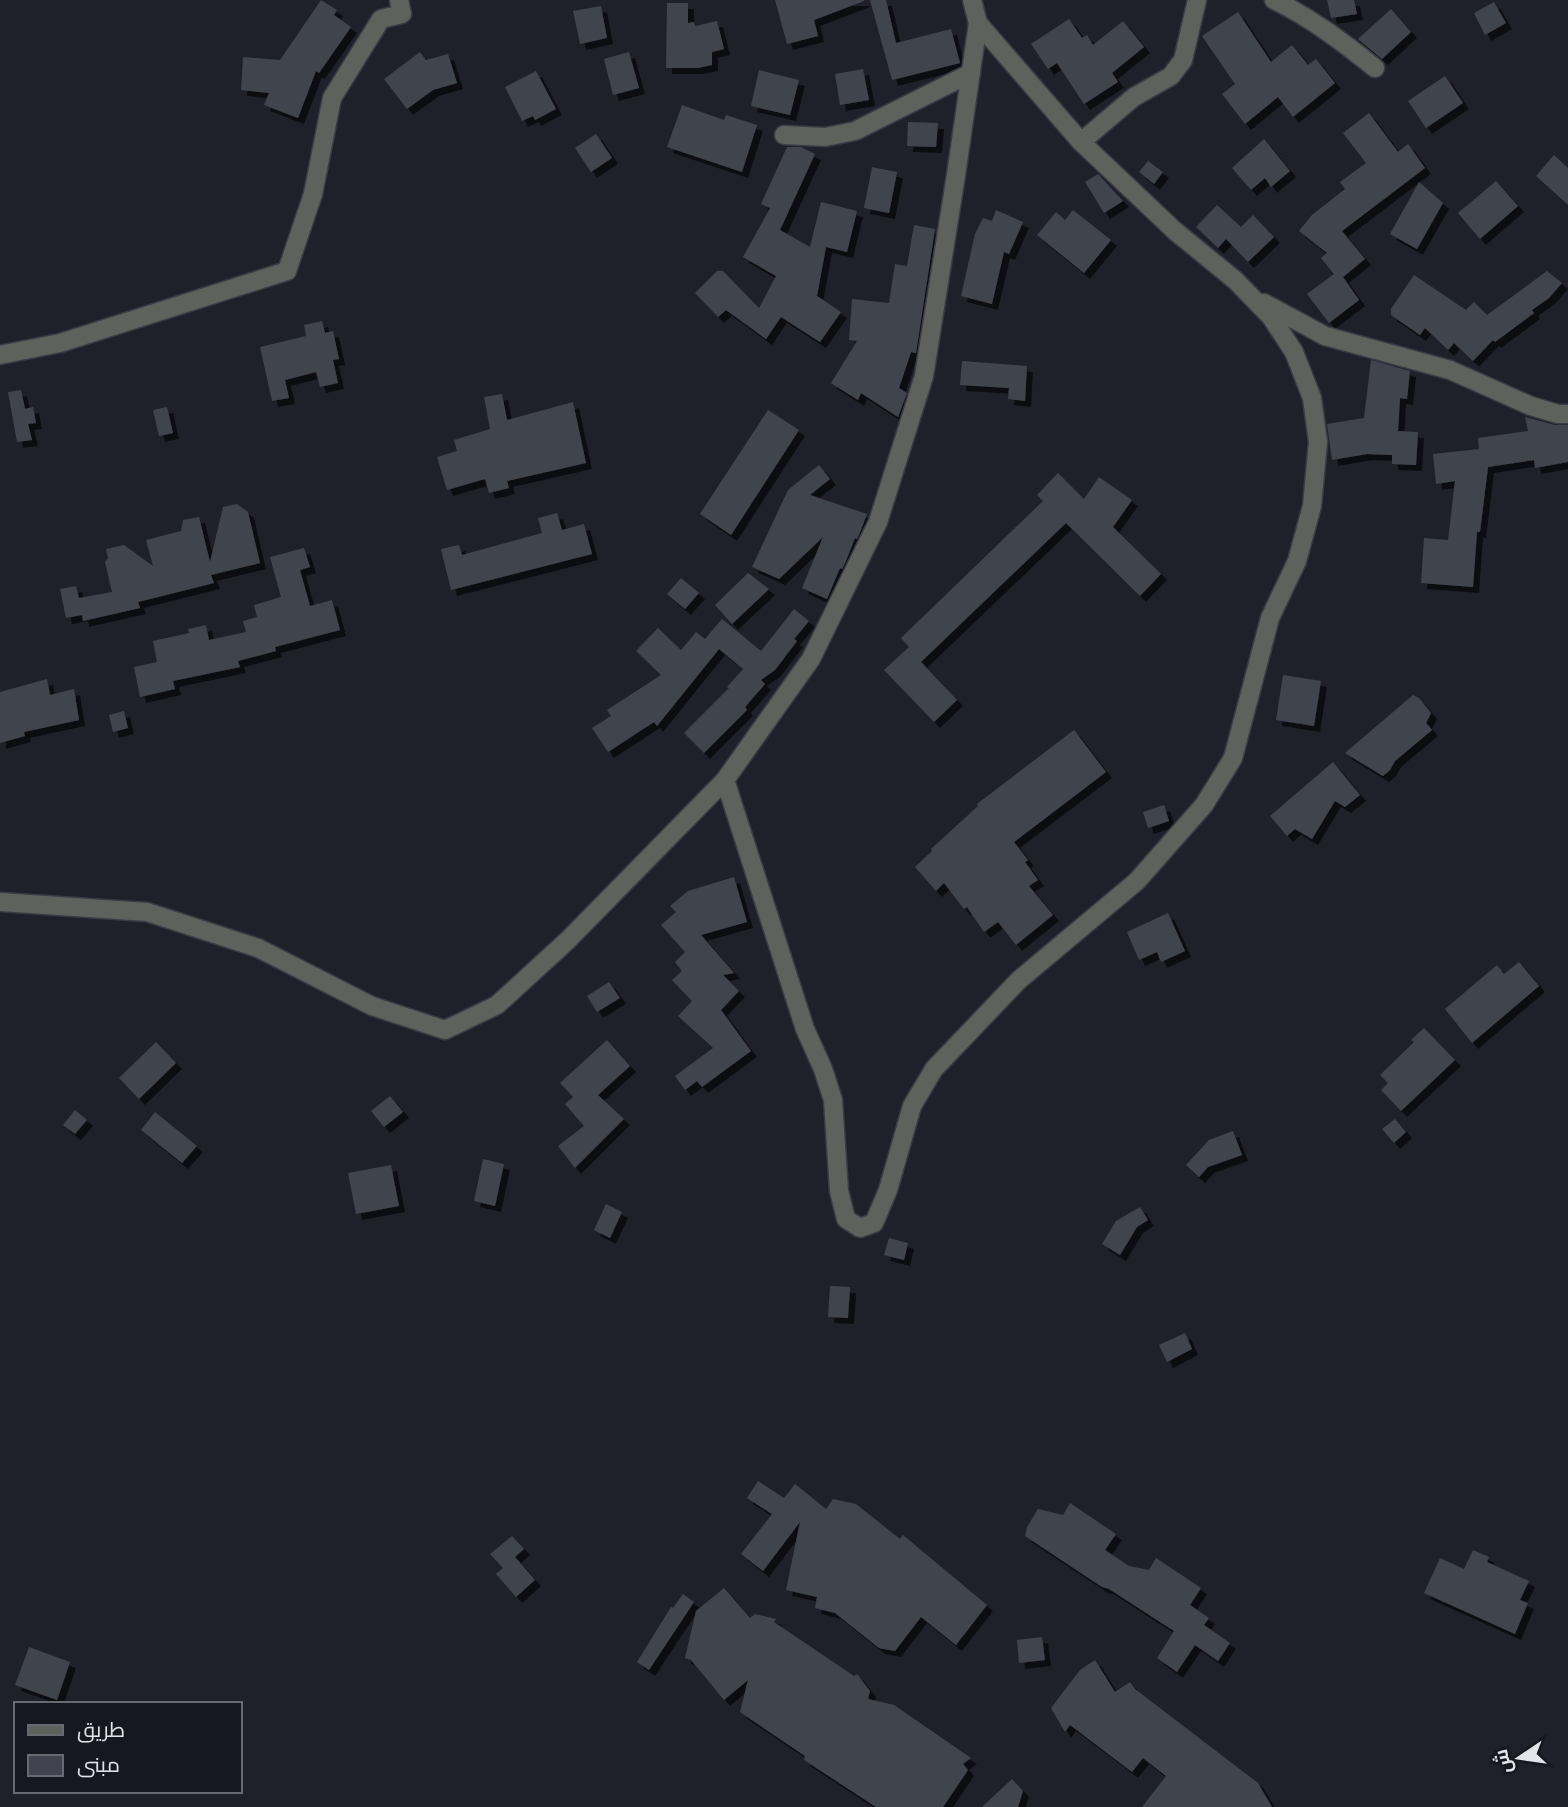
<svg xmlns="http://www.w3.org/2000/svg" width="1568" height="1807" font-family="'Fira Sans',Cairo,sans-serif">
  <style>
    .building { fill: #41444e; filter: url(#shadow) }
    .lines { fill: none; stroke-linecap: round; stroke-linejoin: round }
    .street-casing { stroke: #3a3c45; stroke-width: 21 }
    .street { stroke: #5f615d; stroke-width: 18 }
  </style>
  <defs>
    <filter id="shadow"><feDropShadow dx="6" dy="6" stdDeviation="0" flood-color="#0009"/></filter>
  </defs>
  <rect width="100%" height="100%" fill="#1f212a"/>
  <g class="building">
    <polygon points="321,0 337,10 334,15 351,27 319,73 316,71 298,118 264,105 269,93 241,90 243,57 280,60"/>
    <polygon points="775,0 864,0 864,1 814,20 818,36 787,44"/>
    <polygon points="870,0 886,0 896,43 951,29 960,63 892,80"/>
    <polygon points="1327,0 1354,0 1357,14 1331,18"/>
    <polygon points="1494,2 1506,23 1485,35 1474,13"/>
    <polygon points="667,3 688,3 688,23 694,22 695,26 717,21 724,49 712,52 712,65 698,68 666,68"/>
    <polygon points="601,6 607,38 580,44 573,11"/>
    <polygon points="1391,9 1411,32 1382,59 1358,39"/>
    <polygon points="1238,12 1271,62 1292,45 1308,65 1316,59 1335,83 1293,117 1278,97 1245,124 1222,94 1235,84 1202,36"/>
    <polygon points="1069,19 1082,38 1087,35 1093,45 1123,21 1144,47 1112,73 1118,82 1084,104 1057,63 1048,69 1031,44"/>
    <polygon points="420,52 426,60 448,54 457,83 433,90 407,109 384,79"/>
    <polygon points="629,52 639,88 613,95 604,59"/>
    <polygon points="863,69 869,100 840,105 835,74"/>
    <polygon points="759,70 799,80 790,115 751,106"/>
    <polygon points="536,71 556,109 535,120 533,116 522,121 505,87"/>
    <polygon points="1445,76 1463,103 1426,128 1408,101"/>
    <polygon points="682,105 724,120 726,115 757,125 742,172 667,147"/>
    <polygon points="1369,113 1398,152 1408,144 1425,168 1342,231 1365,259 1343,277 1359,300 1329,323 1307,294 1334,274 1321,258 1327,253 1299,231 1312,215 1345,189 1340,182 1366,163 1343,133"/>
    <polygon points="908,122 938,123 936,147 907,146"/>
    <polygon points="596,134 612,158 591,172 575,148"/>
    <polygon points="1264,139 1290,171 1271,187 1265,178 1251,190 1232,168"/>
    <polygon points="787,147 801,147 815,154 780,230 810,247 821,202 857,211 847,252 826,247 817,296 841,312 820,342 781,317 766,339 726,310 718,317 695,293 717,271 723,271 759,308 776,276 743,257 770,208 761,204"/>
    <polygon points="1554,155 1568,168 1568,205 1536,176"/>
    <polygon points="1148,161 1163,172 1154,184 1139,172"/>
    <polygon points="872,167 897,172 889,213 864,208"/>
    <polygon points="1098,174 1123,201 1104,213 1085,182"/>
    <polygon points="1496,181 1518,206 1480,239 1458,213"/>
    <polygon points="1419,182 1443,203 1417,249 1390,234"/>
    <polygon points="1217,205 1241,227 1253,215 1274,237 1248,262 1226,239 1218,248 1196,227"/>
    <polygon points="996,210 1023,222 1009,254 1004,252 992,304 961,296 975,234 983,218 992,221"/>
    <polygon points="1073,210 1111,240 1084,273 1037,235 1056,212 1065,220"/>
    <polygon points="914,225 935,229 916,353 911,352 899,388 907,393 898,417 861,393 858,400 831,383 857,341 849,340 852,299 889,303 895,264 907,266"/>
    <polygon points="1547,271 1562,283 1549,298 1532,310 1534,313 1495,342 1493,340 1473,361 1454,343 1448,350 1425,328 1420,335 1391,315 1391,309 1414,275 1466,310 1474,302 1487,315"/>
    <polygon points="322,321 325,333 333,331 339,359 333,360 338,383 320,387 316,372 285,380 289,398 272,401 260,347 306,336 304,325"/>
    <polygon points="1371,360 1410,371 1407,399 1400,398 1398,431 1418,432 1416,465 1392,464 1392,455 1367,454 1332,460 1327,424 1364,418"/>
    <polygon points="962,361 1027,366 1025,401 1008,399 1009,388 960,385"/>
    <polygon points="21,390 25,409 33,407 36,423 28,424 32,440 17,442 8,392"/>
    <polygon points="502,394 507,420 573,402 586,463 507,481 509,488 489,493 485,479 447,490 437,457 457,451 454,440 490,429 484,397"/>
    <polygon points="167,407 173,433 159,436 153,410"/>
    <polygon points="768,410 799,430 731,535 700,514"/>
    <polygon points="1525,417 1555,425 1568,425 1568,462 1535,468 1534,460 1488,467 1480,532 1477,532 1473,587 1421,583 1424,538 1448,540 1455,481 1436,484 1433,454 1479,449 1478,438 1528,431"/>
    <polygon points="819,465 830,479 810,495 867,514 861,530 857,539 855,538 846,561 842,569 840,568 827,599 802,588 823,537 779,579 752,567 788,490"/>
    <polygon points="1058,473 1084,499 1099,477 1132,500 1113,527 1161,574 1140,596 1066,523 921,662 957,700 934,722 884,670 909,647 901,638 1043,501 1037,495"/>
    <polygon points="237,504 248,512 260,563 211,575 214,583 138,602 140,608 83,621 82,615 66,618 60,589 76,586 79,598 112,592 105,562 108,558 106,549 124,545 153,566 146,540 181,531 183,520 199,517 210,562 223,507"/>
    <polygon points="557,513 562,530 584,524 592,554 451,590 441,549 459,545 462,555 542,533 538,518"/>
    <polygon points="304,548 310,567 300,570 310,606 332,600 340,630 275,647 276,651 238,661 240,667 173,681 175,689 140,697 134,667 157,662 153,641 189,633 188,629 206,625 209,640 246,632 243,621 257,617 254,605 281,597 270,557"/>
    <polygon points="748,573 769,589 732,624 715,605"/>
    <polygon points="681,578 699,593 685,609 667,594"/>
    <polygon points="794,609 809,621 794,639 797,641 775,670 761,680 765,684 745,707 747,710 704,753 684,733 729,688 727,687 743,669 719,649 657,726 654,722 608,752 592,728 611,716 607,710 661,675 636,651 658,628 681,650 696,632 705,639 722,619 761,651"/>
    <polygon points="1283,675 1321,681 1314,726 1276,720"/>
    <polygon points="47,679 50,695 74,689 79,720 24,732 25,736 0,743 0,692"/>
    <polygon points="1413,695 1419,698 1431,713 1426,723 1432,730 1395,761 1390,770 1383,776 1345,753"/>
    <polygon points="124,711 128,728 113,732 109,715"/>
    <polygon points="1074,730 1106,772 1014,842 1028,860 1025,862 1038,880 1029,886 1053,915 1016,945 998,922 984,932 967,907 964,909 944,883 936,891 915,867 932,851 931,849 978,806 977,804"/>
    <polygon points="1333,762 1360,795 1345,807 1335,801 1312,839 1295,829 1287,836 1270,816"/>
    <polygon points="1164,805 1169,821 1148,828 1143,812"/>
    <polygon points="734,877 747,922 701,935 734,973 723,975 739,991 721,1010 751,1051 702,1087 697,1081 685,1090 675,1076 713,1048 678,1016 692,1001 672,980 682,971 675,962 685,952 661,925 676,912 670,906 688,891"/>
    <polygon points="1168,913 1185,951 1161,962 1157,952 1139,960 1127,932"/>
    <polygon points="1519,962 1539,986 1472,1043 1445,1009 1497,965 1504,974"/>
    <polygon points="609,982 620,998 597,1012 587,996"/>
    <polygon points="1424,1028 1455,1060 1401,1111 1381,1090 1388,1083 1380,1075 1414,1042 1411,1040"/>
    <polygon points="607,1040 630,1066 598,1095 624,1119 575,1168 558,1146 584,1126 565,1104 573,1097 560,1083"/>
    <polygon points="156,1042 176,1063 139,1099 119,1078"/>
    <polygon points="390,1096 403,1112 384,1127 371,1111"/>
    <polygon points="75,1110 87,1120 75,1134 63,1125"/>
    <polygon points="155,1112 197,1146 182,1163 141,1130"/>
    <polygon points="1395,1119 1406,1132 1394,1143 1382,1129"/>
    <polygon points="1233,1131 1242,1155 1208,1167 1199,1177 1186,1165 1209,1140"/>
    <polygon points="483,1159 504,1164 495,1206 474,1201"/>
    <polygon points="391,1165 399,1206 356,1214 348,1173"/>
    <polygon points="606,1204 622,1212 610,1238 594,1230"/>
    <polygon points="1140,1207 1148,1220 1137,1227 1120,1255 1102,1244 1116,1221"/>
    <polygon points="889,1238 908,1243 904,1260 884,1255"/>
    <polygon points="830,1286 850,1287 848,1318 828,1317"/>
    <polygon points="1185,1333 1192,1349 1167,1362 1159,1345"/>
    <polygon points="758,1481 784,1498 795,1484 826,1509 833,1499 856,1504 900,1539 903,1535 987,1605 956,1645 921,1617 895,1651 879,1648 835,1613 815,1608 817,1597 786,1590 800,1522 763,1571 741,1554 772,1514 747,1498"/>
    <polygon points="1070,1503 1116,1534 1105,1550 1129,1566 1149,1570 1156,1558 1201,1588 1190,1605 1209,1618 1204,1625 1230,1643 1218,1661 1195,1645 1177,1672 1157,1658 1174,1631 1109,1589 1102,1587 1025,1536 1027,1527 1038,1509 1063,1515"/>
    <polygon points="512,1536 524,1549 515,1557 535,1580 516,1597 496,1574 503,1568 490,1554"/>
    <polygon points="1473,1550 1489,1557 1487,1562 1529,1581 1520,1600 1528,1603 1515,1634 1424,1593 1440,1558 1464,1569"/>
    <polygon points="724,1588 750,1618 755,1614 776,1619 774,1622 854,1676 857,1674 870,1691 868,1699 894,1705 971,1758 963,1764 968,1770 943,1807 876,1807 804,1760 805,1756 740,1712 748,1680 724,1700 691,1660 685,1658 696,1611"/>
    <polygon points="683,1594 694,1602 649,1670 637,1662 671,1607 673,1608"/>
    <polygon points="1042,1637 1045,1660 1019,1663 1017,1640"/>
    <polygon points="29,1647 70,1662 57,1700 15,1685"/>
    <polygon points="1095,1660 1115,1692 1130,1682 1135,1689 1258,1783 1272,1807 1142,1807 1166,1776 1143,1758 1132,1772 1070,1725 1065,1732 1051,1708 1080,1670"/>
    <polygon points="1012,1779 1023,1791 1018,1807 982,1807"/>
  </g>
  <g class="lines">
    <defs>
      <g id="street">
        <path d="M1274,0C1311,18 1343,42 1375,68"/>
        <polyline points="784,135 825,137 855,131 971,73"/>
        <polyline points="1081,142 1134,97 1171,76 1183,60 1197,0"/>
        <polyline points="1264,303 1325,336 1450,370 1531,406 1558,414 1568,414"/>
        <polyline points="0,355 60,343 287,271 313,194 332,98 381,19 402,14 399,0"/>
        <polyline points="725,780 805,1029 823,1069 833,1100 839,1191 846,1219 860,1228 874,1223 888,1190 912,1106 934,1069 1019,980 1137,881 1204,805 1233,758 1270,618 1297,561 1312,506 1318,442 1312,398 1294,352 1271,317 1235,280 1175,231 1081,142 978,23"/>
        <polyline points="0,902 147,912 258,948 372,1006 445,1030 497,1005 568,940 725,780 811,659 878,522 924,376 956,175 978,23 972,0"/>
      </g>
    </defs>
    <use href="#street" class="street-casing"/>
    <use href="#street" class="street"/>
  </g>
  <rect x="14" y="1702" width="228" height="91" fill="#161821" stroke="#686a71" stroke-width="2"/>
  <rect x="28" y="1725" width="35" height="10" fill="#5f615d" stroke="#686a71" stroke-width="2"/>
  <text x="77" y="1737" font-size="21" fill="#e2e4ea">طريق</text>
  <rect x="28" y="1755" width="35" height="21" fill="#41444e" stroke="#686a71" stroke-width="2"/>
  <text x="77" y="1772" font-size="21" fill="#e2e4ea">مبنى</text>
  <g transform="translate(1519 1758) rotate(257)" stroke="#161821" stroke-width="5" paint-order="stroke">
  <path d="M0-5L12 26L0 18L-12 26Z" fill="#e2e4ea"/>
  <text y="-10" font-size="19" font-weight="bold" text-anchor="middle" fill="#e2e4ea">ش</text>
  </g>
</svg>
